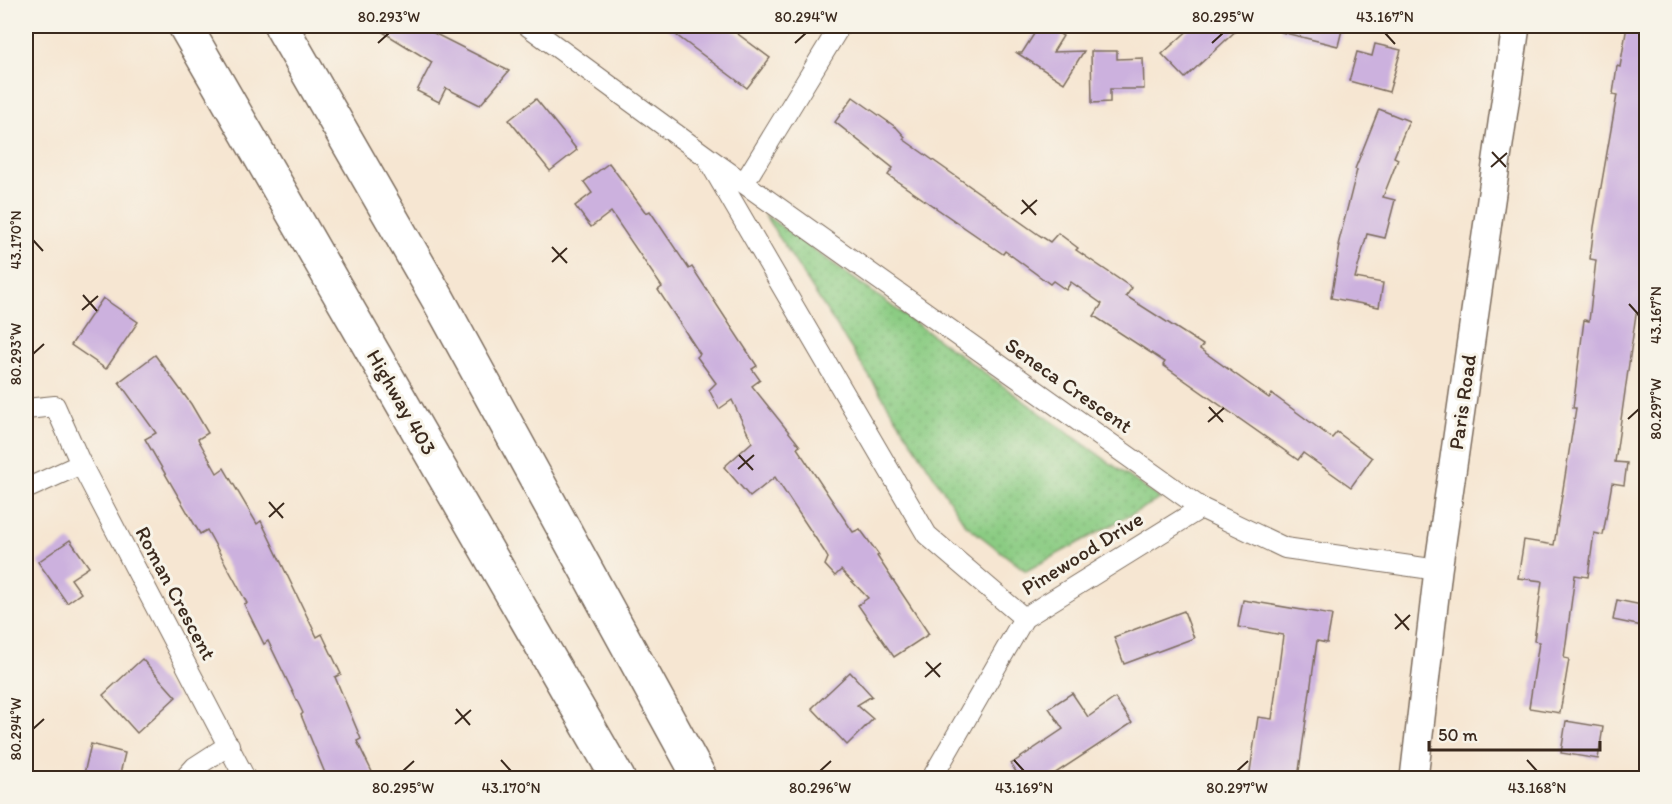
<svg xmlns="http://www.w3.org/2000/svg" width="1672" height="804" font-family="Itim,sans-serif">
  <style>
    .grass { fill: url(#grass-dots); stroke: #637b50; stroke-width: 1.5 }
    .building { fill: #ccb1de }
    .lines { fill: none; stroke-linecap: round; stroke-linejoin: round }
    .minor-casing { stroke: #7c6c5d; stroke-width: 22 }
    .secondary-casing { stroke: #7c6c5d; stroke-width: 30 }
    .motorway-casing { stroke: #7c6c5d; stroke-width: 36 }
    .minor { stroke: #fff; stroke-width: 20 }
    .secondary { stroke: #fff; stroke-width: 27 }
    .motorway { stroke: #fff; stroke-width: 33 }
    .ticks { fill: none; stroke: #3b2a1e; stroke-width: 2 }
    .labels { text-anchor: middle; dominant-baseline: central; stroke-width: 6; stroke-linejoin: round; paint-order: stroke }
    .street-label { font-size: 21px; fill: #3b2a1e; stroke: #f7f3e8 }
    .neatline { fill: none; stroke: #3b2a1e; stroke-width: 2 }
    .ticks-label { font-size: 15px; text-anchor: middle; fill: #3b2a1e }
  </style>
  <defs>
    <pattern id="grass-dots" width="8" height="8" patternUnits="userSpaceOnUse" patternTransform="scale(1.5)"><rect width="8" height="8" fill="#8bcc83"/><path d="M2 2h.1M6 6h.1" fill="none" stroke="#79af71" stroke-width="1.8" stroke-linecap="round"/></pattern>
  </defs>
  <rect width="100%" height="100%" fill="#f7f3e8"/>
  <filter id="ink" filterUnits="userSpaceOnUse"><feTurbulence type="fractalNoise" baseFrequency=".0167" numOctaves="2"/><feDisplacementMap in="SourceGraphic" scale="12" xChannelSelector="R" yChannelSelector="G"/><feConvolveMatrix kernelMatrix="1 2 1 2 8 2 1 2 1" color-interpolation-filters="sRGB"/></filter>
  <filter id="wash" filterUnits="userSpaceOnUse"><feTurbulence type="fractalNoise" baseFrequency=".008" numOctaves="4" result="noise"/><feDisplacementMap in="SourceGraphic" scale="24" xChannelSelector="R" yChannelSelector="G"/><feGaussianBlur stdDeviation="1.35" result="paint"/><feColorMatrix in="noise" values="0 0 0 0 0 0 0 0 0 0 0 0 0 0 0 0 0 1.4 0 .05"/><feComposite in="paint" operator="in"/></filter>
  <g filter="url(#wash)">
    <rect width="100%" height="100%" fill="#f6e6d2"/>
    <polygon class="grass" points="764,214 1160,499 1026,571 965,524"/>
    <g id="blocks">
      <g class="building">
        <polygon points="373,26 420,26 509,71 480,105 446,88 439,102 417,91 432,62"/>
        <polygon points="664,26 727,26 770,58 747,88"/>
        <polygon points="1039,26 1047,26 1063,36 1053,52 1084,51 1064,83 1017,53 1022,53"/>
        <polygon points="1193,26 1241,26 1185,78 1162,54"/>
        <polygon points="1282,26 1343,26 1338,46 1281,32"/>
        <polygon points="1627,26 1647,26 1647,279 1642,315 1636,314 1615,462 1627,463 1624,485 1612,483 1603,535 1594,533 1588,577 1575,575 1564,658 1569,659 1560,713 1529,708 1539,642 1534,641 1542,581 1518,578 1524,540 1554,545 1576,408 1573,408 1584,320 1589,321 1596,260 1590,259 1594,227 1617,95 1613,94 1617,66 1620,67"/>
        <polygon points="1375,44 1401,50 1389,92 1349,81 1357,52 1372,56"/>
        <polygon points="1091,51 1117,51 1117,59 1143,58 1144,89 1110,89 1110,102 1092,103"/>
        <polygon points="853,97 897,128 905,137 903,139 1039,235 1050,242 1058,233 1078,248 1076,250 1132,288 1126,296 1203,345 1200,349 1269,398 1272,394 1332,438 1337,432 1372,458 1351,487 1303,453 1298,460 1163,365 1165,362 1094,316 1102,304 1071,282 1066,290 1053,281 1050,284 1005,251 1003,254 888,175 893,168 835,122"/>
        <polygon points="536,99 577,150 550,171 509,120"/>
        <polygon points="1379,109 1409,121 1394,157 1398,159 1383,197 1395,200 1385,238 1367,234 1355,278 1383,283 1379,307 1331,298 1340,245 1338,245 1357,170 1355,169"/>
        <polygon points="609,163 646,213 650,211 689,269 692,267 757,366 752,369 760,380 752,386 800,446 797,448 853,532 860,529 879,555 877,556 929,634 894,657 858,605 868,598 841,570 835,576 825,565 828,558 824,551 775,477 750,497 724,467 752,442 732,400 719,409 709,390 716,383 697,357 700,354 658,290 662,287 611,212 591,227 575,206 592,193 584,182"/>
        <polygon points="103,298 138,322 106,369 71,345"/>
        <polygon points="155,355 191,404 208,433 198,439 217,473 224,468 257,524 261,521 317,637 322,634 341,674 335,677 361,739 357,741 375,778 327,778 301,715 303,713 268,641 264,644 244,604 247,603 207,530 200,534 145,439 156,433 119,382"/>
        <polygon points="70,540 89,567 71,579 81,593 67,603 38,562"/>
        <polygon points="1243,600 1332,615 1327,643 1317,641 1298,778 1249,778 1258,717 1272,719 1283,635 1238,627"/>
        <polygon points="1617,600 1647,606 1647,627 1613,620"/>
        <polygon points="1184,611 1194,638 1124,664 1114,637"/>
        <polygon points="142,659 176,697 137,733 103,695"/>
        <polygon points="850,672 872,696 857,705 873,719 847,745 812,708"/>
        <polygon points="1072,693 1088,717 1115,698 1132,723 1048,778 1020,778 1011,764 1063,729 1049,708"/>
        <polygon points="1566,721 1603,727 1598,759 1561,753"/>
        <polygon points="91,744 125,753 119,778 83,778"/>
      </g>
    </g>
  </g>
  <g filter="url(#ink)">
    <use href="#blocks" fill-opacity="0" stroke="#7c6c5d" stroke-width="1.5"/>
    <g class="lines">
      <defs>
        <g id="minor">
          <polyline points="528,26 707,157 1201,508 1285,548 1438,570"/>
          <polyline points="710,163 927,535 1024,618"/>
          <polyline points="744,183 840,26"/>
          <polyline points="26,409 55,406 81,464 245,778"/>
          <polyline points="26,489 81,464"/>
          <polyline points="185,778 195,767 229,745"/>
          <polyline points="932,778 1024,618 1201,508"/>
        </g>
        <polyline id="secondary" points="1414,778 1438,570 1516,26"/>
        <g id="motorway">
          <polyline points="185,26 618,778"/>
          <polyline points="281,26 438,299 700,778"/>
        </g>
      </defs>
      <use href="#minor" class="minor-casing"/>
      <use href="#secondary" class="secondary-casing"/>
      <use href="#motorway" class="motorway-casing"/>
      <use href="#minor" class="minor"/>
      <use href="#secondary" class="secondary"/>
      <use href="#motorway" class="motorway"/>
    </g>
  </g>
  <path class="ticks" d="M1385,33L1395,44M378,43L389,33M795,43L806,33M1212,43L1223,33M1492,152L1506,167M1491,167L1507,153M1022,200L1036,215M1021,214L1037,200M33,240L43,251M552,247L567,263M552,262L567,248M83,295L97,311M1629,304L1639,315M82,310L98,296M33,354L44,344M1209,407L1223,422M1628,419L1639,409M1208,422L1224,408M739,455L753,470M738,469L754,455M269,502L283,518M269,517L284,503M1395,614L1409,630M1395,629L1410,615M926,662L940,677M925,677L941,663M456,709L470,725M455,724L471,710M33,729L44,719M501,760L511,771M1014,760L1024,771M1527,760L1537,771M403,771L414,761M820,771L831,761M1237,771L1248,761"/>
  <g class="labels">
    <g class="street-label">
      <text transform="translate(1069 385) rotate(35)">Seneca Crescent</text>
      <text transform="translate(402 402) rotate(60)">Highway 403</text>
      <text transform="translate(1462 402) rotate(-82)">Paris Road</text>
      <text transform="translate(1082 553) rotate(-32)">Pinewood Drive</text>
      <text transform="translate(176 593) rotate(62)">Roman Crescent</text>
    </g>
  </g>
  <rect width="1672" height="804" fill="none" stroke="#f7f3e8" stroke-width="66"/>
  <path d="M1429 741v9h171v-9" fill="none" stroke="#3b2a1e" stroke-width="3"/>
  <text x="1438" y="741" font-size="18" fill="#3b2a1e" stroke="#f7f3e8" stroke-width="4.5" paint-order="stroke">50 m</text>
  <rect x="33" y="33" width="1606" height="738" class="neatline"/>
  <g class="ticks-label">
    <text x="389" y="22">80.293°W</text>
    <text x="806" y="22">80.294°W</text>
    <text x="1223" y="22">80.295°W</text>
    <text x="1385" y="22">43.167°N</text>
    <text transform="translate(16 240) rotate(-90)" y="5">43.170°N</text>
    <text transform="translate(1656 315) rotate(-90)" y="5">43.167°N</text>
    <text transform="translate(16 354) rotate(-90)" y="5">80.293°W</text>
    <text transform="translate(1656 409) rotate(-90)" y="5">80.297°W</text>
    <text transform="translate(16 729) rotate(-90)" y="5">80.294°W</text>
    <text x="403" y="793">80.295°W</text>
    <text x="511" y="793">43.170°N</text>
    <text x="820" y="793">80.296°W</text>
    <text x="1024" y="793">43.169°N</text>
    <text x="1237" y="793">80.297°W</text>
    <text x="1537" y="793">43.168°N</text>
  </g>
</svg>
